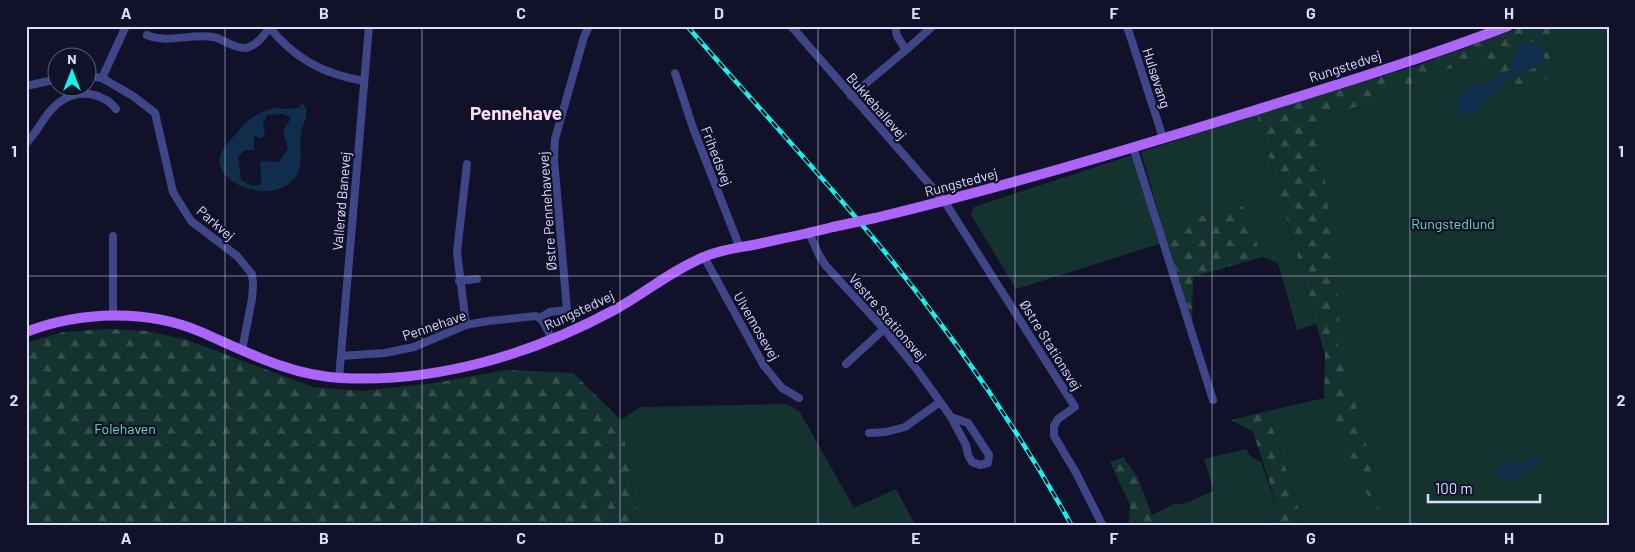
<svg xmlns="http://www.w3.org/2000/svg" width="1635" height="552" font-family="Barlow,sans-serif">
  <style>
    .green { fill: #15332e }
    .forest { fill: url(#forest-firs) }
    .water { fill: #0f2e4b; fill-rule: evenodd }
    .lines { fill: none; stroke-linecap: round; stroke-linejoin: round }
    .minor { stroke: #3e4687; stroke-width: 8 }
    .major { stroke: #ac65fb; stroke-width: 10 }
    .rail-casing { stroke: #0df8ec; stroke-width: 4.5 }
    .rail { stroke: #12112a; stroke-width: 2.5; stroke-dasharray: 8; stroke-linecap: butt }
    .major-bridge { stroke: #ac65fb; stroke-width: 10 }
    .grid { fill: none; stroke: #dbdcfe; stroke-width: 1; stroke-opacity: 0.55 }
    .labels { text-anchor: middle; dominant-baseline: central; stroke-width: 4.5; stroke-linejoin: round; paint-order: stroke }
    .street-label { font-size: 14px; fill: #dbdcfe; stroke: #12112a }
    .park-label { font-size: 14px; fill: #68ddae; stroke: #12112a }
    .district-label { font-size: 19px; font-weight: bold; fill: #feddf7; stroke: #12112a }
    .neatline { fill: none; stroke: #dbdcfe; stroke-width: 2 }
    .grid-label { font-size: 16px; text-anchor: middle; font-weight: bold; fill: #dbdcfe }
  </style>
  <defs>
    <pattern id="forest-firs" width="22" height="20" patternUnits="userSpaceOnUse" patternTransform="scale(1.25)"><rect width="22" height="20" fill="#15332e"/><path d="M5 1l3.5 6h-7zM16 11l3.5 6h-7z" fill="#36504d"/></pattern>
  </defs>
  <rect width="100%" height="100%" fill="#12112a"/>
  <g class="green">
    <polygon points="1546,26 1609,26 1609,526 1293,526 1303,522 1273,429 1264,412 1324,398 1333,413 1346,447 1281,114"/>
    <polygon points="1257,114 1316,324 1297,330 1278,263 1262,257 1243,207 1162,225 1141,152"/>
    <polygon points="1132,155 1159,244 1016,289 971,215 974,207"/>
    <polygon points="787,404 800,412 854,508 896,489 916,526 639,526 621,420 640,407"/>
    <polygon points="1246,449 1251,457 1261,462 1281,518 1259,526 1156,526 1152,515 1177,503 1181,505 1214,491 1204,459"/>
  </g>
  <g class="forest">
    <path d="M1524,26H1572C1550,39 1553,46 1554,69L1545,80L1514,90L1507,89L1504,83L1507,79L1519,74V45L1509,70L1498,78L1491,63L1475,62L1460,65L1381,94L1366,103L1349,109L1330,110L1318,122L1339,306L1338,349L1352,390L1378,491L1379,526L1369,498L1346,447L1333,413L1324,398L1325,355L1257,114L1416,66Z"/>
    <polygon points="1243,206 1262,257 1193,277 1192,320 1162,225"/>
    <polygon points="108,329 147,331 187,340 313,387 363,391 434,383 506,370 573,373 621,420 639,526 26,526 26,343 63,332"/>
    <polygon points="1264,412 1273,429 1303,522 1293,526 1259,526 1281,518 1253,432 1231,420"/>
    <polygon points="1123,457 1137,476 1156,526 1139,526 1135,522 1129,523 1130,505 1110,462"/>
  </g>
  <g class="water">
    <path d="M1532,41C1543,47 1545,51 1544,63L1534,68L1507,79L1476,111L1463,115L1458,109V97L1476,84L1498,78L1509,70L1519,45Z"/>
    <path d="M301,103C313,110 302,124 301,134C299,149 304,163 296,176C277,207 209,185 221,153C224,146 230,140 235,135C240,129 247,120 254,116C261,113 268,110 275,107L282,109L299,108ZM284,114L291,118L283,131L288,149L278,162L261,161C258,170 264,176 260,185L252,186L241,180L238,157L245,150H254V135L261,139L265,135L263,123L267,115Z"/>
    <path d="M1542,456L1540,462L1514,479L1506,482L1502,477L1496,474L1500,467L1509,461C1526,467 1526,458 1542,456Z"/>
  </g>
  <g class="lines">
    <g class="minor">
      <path d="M268,26C295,59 323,74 364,81"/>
      <polyline points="791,26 945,202 1075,407 1058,419 1054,426 1054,436 1075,471 1103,526"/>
      <polyline points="1127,26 1163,138"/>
      <path d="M147,35C168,44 191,33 213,37C224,39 234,49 246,48C256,46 263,36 269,29"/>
      <polyline points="906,50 933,26"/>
      <polyline points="675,73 693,128 740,248"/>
      <polyline points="88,76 102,78 133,96 155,113 173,192 191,221 237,256 252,274 253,284 252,299 242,350"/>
      <polyline points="102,78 126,26"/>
      <polyline points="26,86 58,79"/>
      <polyline points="851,96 906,50 897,36 895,26"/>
      <path d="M26,143C37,133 42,119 52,109C65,94 87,89 104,99C109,101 113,105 116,109"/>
      <polyline points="1133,147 1213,400"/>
      <polyline points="809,233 819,255 826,266 884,329 918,371 951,417 966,445 968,455 972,462 980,465 988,463 989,455 968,423 951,417"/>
      <polyline points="113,236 113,316"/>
      <polyline points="704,257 764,366 782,388 799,398"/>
      <polyline points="459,281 477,279"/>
      <polyline points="540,318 550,312 567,310 554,159 555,139 584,37 589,26"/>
      <polyline points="466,325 457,252 467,164"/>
      <polyline points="341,356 385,353 414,347 466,325 488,321 536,316 542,320 552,339"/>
      <polyline points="846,364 884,329"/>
      <polyline points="339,378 369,26"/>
      <polyline points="869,433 886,432 905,427 940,402"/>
    </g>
    <g class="major">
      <path d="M875,218C1000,188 1123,151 1246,113C1333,86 1422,59 1508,26"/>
      <path d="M26,332C80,311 148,309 201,332C247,352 291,376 342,378C437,383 533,354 616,309C645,293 672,270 704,257C719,250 737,248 753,245C780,239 806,234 833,227"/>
    </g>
    <defs>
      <path id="rail" d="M687,26C754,103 824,178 889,257C957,341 1019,431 1072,526"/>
    </defs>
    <use href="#rail" class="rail-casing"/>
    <use href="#rail" class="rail"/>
    <polyline class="major-bridge" points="833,227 875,218"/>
  </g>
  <path class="grid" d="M225,26V526M422,26V526M620,26V526M818,26V526M1015,26V526M1212,26V526M1410,26V526M26,276H1609"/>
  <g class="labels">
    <g class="street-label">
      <text transform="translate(1345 66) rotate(-18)">Rungstedvej</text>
      <text transform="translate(1157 78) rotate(72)">Hulsøvang</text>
      <text transform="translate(877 106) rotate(49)">Bukkeballevej</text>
      <text transform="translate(717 156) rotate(69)">Frihedsvej</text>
      <text transform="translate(961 182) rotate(-15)">Rungstedvej</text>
      <text transform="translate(341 201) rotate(-85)">Vallerød Banevej</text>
      <text transform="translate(547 211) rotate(-94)">Østre Pennehavevej</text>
      <text transform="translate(216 223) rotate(41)">Parkvej</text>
      <text transform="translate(579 310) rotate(-25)">Rungstedvej</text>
      <text transform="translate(888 317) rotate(49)">Vestre Stationsvej</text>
      <text transform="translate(434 325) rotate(-19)">Pennehave</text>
      <text transform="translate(757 326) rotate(60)">Ulvemosevej</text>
      <text transform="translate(1051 345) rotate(58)">Østre Stationsvej</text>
    </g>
    <g class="park-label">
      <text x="1453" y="223">Rungstedlund</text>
      <text x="125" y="428">Folehaven</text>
    </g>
    <g class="district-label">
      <text x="516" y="112">Pennehave</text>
    </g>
  </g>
  <rect width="1635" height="552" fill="none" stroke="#12112a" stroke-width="55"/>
  <g transform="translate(72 72)"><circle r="24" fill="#12112a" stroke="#62627f"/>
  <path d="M0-4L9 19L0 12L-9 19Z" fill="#0df8ec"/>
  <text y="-8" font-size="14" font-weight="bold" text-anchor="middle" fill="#dbdcfe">N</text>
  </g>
  <path d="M1428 494v8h112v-8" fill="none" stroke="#dbdcfe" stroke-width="2.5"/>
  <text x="1435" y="494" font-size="15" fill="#dbdcfe" stroke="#12112a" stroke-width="4" paint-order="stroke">100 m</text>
  <rect x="28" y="28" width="1580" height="496" class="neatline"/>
  <g class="grid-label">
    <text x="126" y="19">A</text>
    <text x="324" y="19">B</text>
    <text x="521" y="19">C</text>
    <text x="719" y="19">D</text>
    <text x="916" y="19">E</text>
    <text x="1114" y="19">F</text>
    <text x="1311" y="19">G</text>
    <text x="1509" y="19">H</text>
    <text x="14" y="157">1</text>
    <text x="1621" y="157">1</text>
    <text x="14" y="406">2</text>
    <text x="1621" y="406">2</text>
    <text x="126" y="544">A</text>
    <text x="324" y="544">B</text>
    <text x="521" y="544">C</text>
    <text x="719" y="544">D</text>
    <text x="916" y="544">E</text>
    <text x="1114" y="544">F</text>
    <text x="1311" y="544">G</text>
    <text x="1509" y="544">H</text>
  </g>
</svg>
